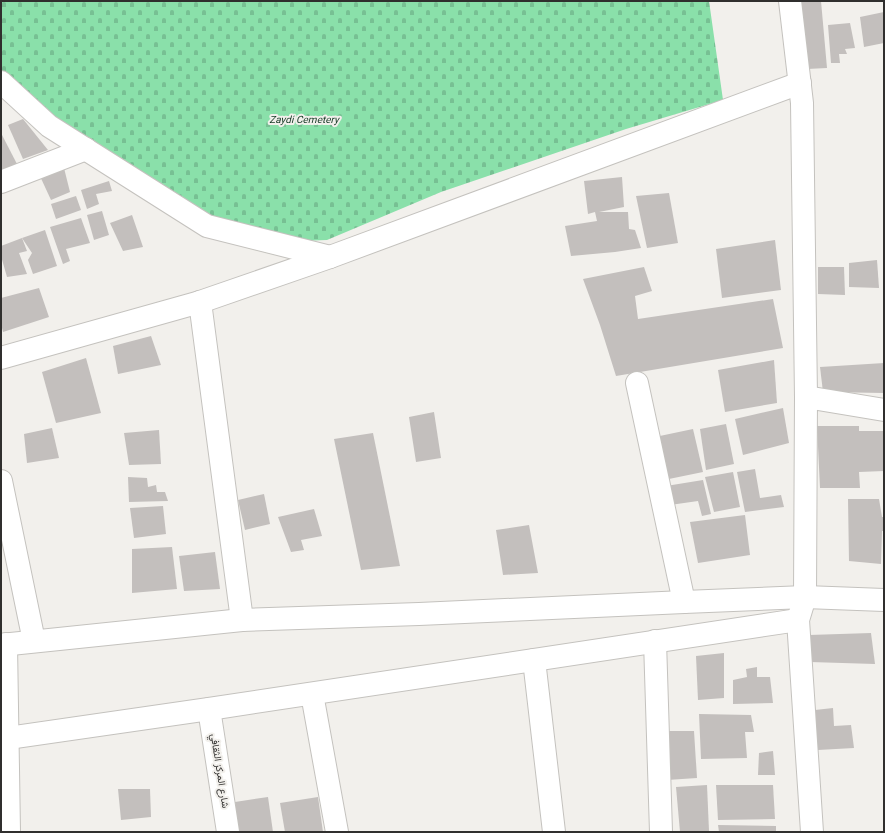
<svg xmlns="http://www.w3.org/2000/svg" width="885" height="833" font-family="Georgia,Vazirmatn,serif">
  <style>
    .cemetery { fill: url(#cemetery-stones) }
    .building { fill: #c3bfbd }
    .lines { fill: none; stroke-linecap: round; stroke-linejoin: round }
    .minor-casing { stroke: #c4c2be; stroke-width: 24 }
    .minor { stroke: #fff; stroke-width: 22 }
    .labels { text-anchor: middle; dominant-baseline: central; stroke-width: 4; stroke-linejoin: round; paint-order: stroke }
    .park-label { font-size: 10px; font-style: italic; fill: #123722; stroke: #f2f0ec }
    .street-label { font-size: 10px; fill: #302f2e; stroke: #f2f0ec }
  </style>
  <defs>
    <pattern id="cemetery-stones" width="16" height="16" patternUnits="userSpaceOnUse"><rect width="16" height="16" fill="#8ae0aa"/><path d="M2 7V4a2 2 0 0 1 4 0v3zM10 15v-3a2 2 0 0 1 4 0v3z" fill="#77c093"/></pattern>
  </defs>
  <rect width="100%" height="100%" fill="#f2f0ec"/>
  <polygon class="cemetery" points="1,1 709,1 723,100 626,129 441,192 327,240 300,241 226,222 177,200 58,125 1,75"/>
  <g class="building">
    <polygon points="800,1 821,1 827,68 807,69"/>
    <polygon points="884,12 884,43 864,47 860,17"/>
    <polygon points="850,23 855,48 845,49 847,54 839,54 840,63 831,63 828,25"/>
    <polygon points="23,119 48,150 23,159 8,125"/>
    <polygon points="1,133 17,164 1,171"/>
    <polygon points="63,164 70,192 51,200 39,174"/>
    <polygon points="622,177 624,207 599,212 628,212 629,229 635,230 641,248 615,252 571,256 565,226 597,221 595,212 588,214 584,181"/>
    <polygon points="109,181 112,191 96,194 99,204 87,209 81,190"/>
    <polygon points="669,193 678,243 647,248 636,196"/>
    <polygon points="76,196 81,210 56,219 51,204"/>
    <polygon points="102,211 109,235 94,240 87,215"/>
    <polygon points="132,215 143,247 123,251 110,223"/>
    <polygon points="81,218 90,243 66,249 70,261 63,264 50,227"/>
    <polygon points="45,230 57,266 33,274 28,260 32,253 22,238"/>
    <polygon points="22,238 27,251 19,253 27,274 7,277 1,256 1,246"/>
    <polygon points="775,240 781,290 722,298 716,249"/>
    <polygon points="877,260 879,288 849,287 849,263"/>
    <polygon points="644,267 652,291 635,296 638,319 773,299 783,348 616,376 600,325 583,279"/>
    <polygon points="818,267 844,267 845,295 818,294"/>
    <polygon points="39,288 49,317 3,332 1,324 1,298"/>
    <polygon points="151,336 161,365 118,374 113,346"/>
    <polygon points="86,358 101,413 56,423 42,372"/>
    <polygon points="774,360 777,403 725,412 718,370"/>
    <polygon points="884,363 884,393 823,392 820,367"/>
    <polygon points="783,408 789,443 743,455 735,419"/>
    <polygon points="434,412 441,458 416,462 409,417"/>
    <polygon points="726,424 734,464 706,470 700,429"/>
    <polygon points="817,426 859,426 859,431 884,431 884,471 859,472 860,488 820,488"/>
    <polygon points="52,428 59,458 27,463 24,434"/>
    <polygon points="693,429 703,472 664,480 655,437"/>
    <polygon points="159,430 161,464 129,465 124,433"/>
    <polygon points="373,433 400,566 361,570 334,439"/>
    <polygon points="755,469 760,498 781,495 784,507 745,512 737,472"/>
    <polygon points="733,472 740,507 714,512 705,477"/>
    <polygon points="128,477 147,478 148,487 156,485 157,492 165,492 168,501 129,502"/>
    <polygon points="703,480 711,514 702,516 698,501 670,505 666,486"/>
    <polygon points="264,494 270,524 245,530 238,500"/>
    <polygon points="848,499 879,499 882,517 884,517 884,531 882,531 881,564 849,561"/>
    <polygon points="163,506 166,534 134,538 130,508"/>
    <polygon points="314,509 322,536 301,540 304,550 291,552 278,517"/>
    <polygon points="745,515 750,555 698,563 690,522"/>
    <polygon points="529,525 538,573 503,575 496,530"/>
    <polygon points="172,547 177,589 132,593 132,549"/>
    <polygon points="215,552 220,589 184,591 179,556"/>
    <polygon points="871,633 875,664 810,662 809,635"/>
    <polygon points="724,653 724,698 698,700 696,656"/>
    <polygon points="757,667 757,677 770,677 773,703 733,704 733,680 747,677 746,669"/>
    <polygon points="833,708 834,726 851,725 854,748 818,750 815,710"/>
    <polygon points="699,714 751,715 754,732 745,732 747,758 701,759"/>
    <polygon points="667,731 694,731 697,778 667,780"/>
    <polygon points="773,751 775,775 758,775 759,753"/>
    <polygon points="707,785 709,831 680,832 676,787"/>
    <polygon points="716,785 773,785 775,819 718,820"/>
    <polygon points="118,789 150,789 151,817 121,820"/>
    <polygon points="268,797 273,832 239,832 235,802"/>
    <polygon points="318,797 323,832 285,832 280,803"/>
    <polygon points="718,825 776,826 776,832 719,832"/>
  </g>
  <g class="lines">
    <defs>
      <g id="minor">
        <polyline points="790,1 802,103 806,397 805,597 798,620 812,832"/>
        <polyline points="1,82 49,126 207,226 330,257"/>
        <polyline points="1,182 86,149"/>
        <polyline points="200,302 242,620"/>
        <polyline points="1,358 200,302 330,257 800,83"/>
        <polyline points="637,383 684,602"/>
        <polyline points="806,397 884,410"/>
        <polyline points="1,481 34,641"/>
        <polyline points="655,641 661,832"/>
        <polyline points="6,644 9,832"/>
        <polyline points="1,645 242,620 419,614 684,602 805,597 884,600"/>
        <polyline points="534,660 554,832"/>
        <polyline points="312,694 337,832"/>
        <polyline points="209,709 228,832"/>
        <polyline points="1,739 209,709 798,620"/>
      </g>
    </defs>
    <use href="#minor" class="minor-casing"/>
    <use href="#minor" class="minor"/>
  </g>
  <g class="labels">
    <g class="park-label">
      <text x="304" y="120">Zaydi Cemetery</text>
    </g>
    <g class="street-label">
      <text transform="translate(219 771) rotate(81)">شارع المركز الثقافي</text>
    </g>
  </g>
  <rect width="885" height="833" fill="none" stroke="#302f2e" stroke-width="4"/>
</svg>
